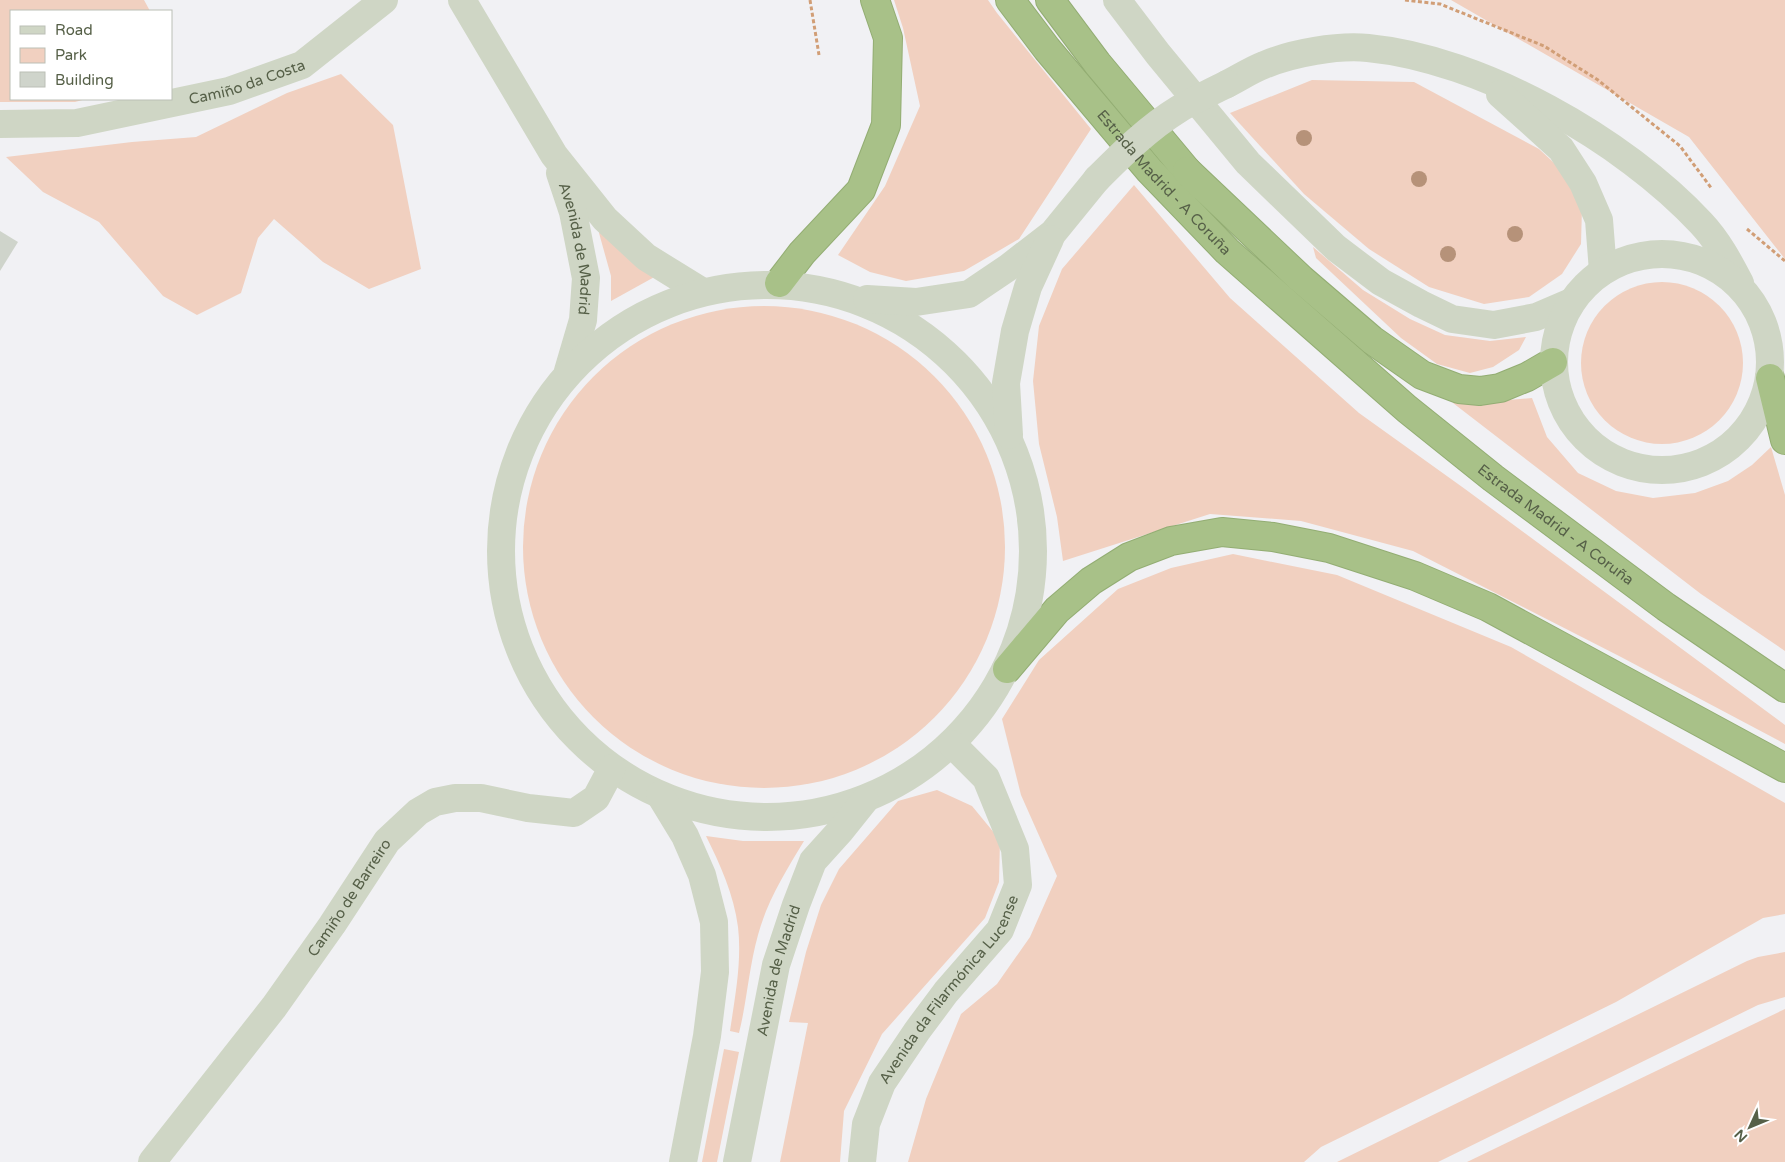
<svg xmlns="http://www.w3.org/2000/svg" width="1785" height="1162" font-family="'Varela Round',sans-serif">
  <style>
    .green { fill: #f1d0c0 }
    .building { fill: #cfd4cb }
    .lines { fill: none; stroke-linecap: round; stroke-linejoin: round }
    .highway-casing { stroke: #93ad73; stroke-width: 30 }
    .path { stroke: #d19e76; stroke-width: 3; stroke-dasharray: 4 2.5; stroke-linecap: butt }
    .minor { stroke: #cfd6c5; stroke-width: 28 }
    .highway { stroke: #a8c188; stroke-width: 28 }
    .minor-bridge { stroke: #cfd6c5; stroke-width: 28 }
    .tree { fill: #b69279 }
    .labels { text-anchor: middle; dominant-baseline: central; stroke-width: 5; stroke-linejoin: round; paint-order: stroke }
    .street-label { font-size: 15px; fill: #566048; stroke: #fff }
  </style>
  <rect width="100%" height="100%" fill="#f1f1f4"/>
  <g class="green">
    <polygon points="0,0 144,0 150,11 11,11 11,99 86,99 75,102 0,102"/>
    <polygon points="894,0 988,0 997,13 1091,129 1019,239 964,271 906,281 870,272 838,255 885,186 920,106 903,28"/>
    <polygon points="1451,0 1785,0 1785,259 1689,137"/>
    <polygon points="341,74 393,125 421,269 369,289 323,262 274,219 258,238 241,293 197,315 163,296 99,222 43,192 6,157 132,142 196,137 287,93"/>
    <polygon points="1312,80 1414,82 1539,149 1565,173 1582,207 1581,244 1562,274 1529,297 1484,304 1429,287 1369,249 1304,194 1230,113"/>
    <polygon points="1134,185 1230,298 1359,413 1465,489 1785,725 1785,744 1621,657 1413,551 1301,521 1210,514 1063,561 1057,517 1039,444 1033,381 1039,326 1062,269"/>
    <polygon points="601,225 658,275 611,301 611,276 599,233"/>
    <polygon points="1313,247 1363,290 1410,319 1445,335 1490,341 1526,337 1519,350 1493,367 1470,373 1437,364 1401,338 1316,258"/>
    <circle cx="1662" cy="363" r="81"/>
    <circle cx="764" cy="547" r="241"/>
    <polygon points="1532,398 1547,437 1578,473 1616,491 1653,498 1695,493 1728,481 1752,465 1771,447 1785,495 1785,651 1701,594 1453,403 1484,402"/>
    <polygon points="1233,554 1337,575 1511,647 1785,803 1785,914 1763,918 1616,1002 1321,1147 1304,1162 908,1162 926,1099 961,1014 997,984 1030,937 1057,876 1021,795 1002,719 1039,660 1118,589 1171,568"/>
    <polygon points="937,790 972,806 1000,840 999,882 985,918 882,1034 844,1111 840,1162 780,1162 808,1023 789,1022 806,952 821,905 839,869 898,801"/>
    <path d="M706,836L743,841H804C786,871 767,901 758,935C749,967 747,1001 739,1033L730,1031C735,997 742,961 738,927C734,895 720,864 706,836Z"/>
    <polygon points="1785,952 1785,997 1758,1005 1438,1162 1337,1162 1747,961 1758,957"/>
    <polygon points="1785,1009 1785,1162 1467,1162"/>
    <polygon points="724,1049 739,1052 717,1162 702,1162"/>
  </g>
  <polygon class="building" points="0,231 18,242 0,271"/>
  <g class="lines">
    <defs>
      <g id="highway">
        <path id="s6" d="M1010,0L1047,49L1149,170L1227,251L1407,409L1493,478L1666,607L1785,688"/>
        <polyline points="1050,0 1097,63 1198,184"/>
        <polyline points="1187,171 1301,279 1372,340 1422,375 1459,389 1480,391 1500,388 1527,377 1553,362"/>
        <polyline points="779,283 802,253 861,190 886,125 888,38 875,0"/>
        <polyline points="1770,378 1785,440"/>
        <polyline points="1007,669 1057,610 1091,581 1129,557 1171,541 1222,532 1273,537 1329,548 1415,576 1488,607 1785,768"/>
      </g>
    </defs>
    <use href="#highway" class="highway-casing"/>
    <g class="path">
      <polyline points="810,0 819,55"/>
      <polyline points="1405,0 1440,4 1544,46 1598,80 1680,146 1712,189"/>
      <polyline points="1747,229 1785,261"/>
    </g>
    <g class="minor">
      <polyline points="462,0 554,155 605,219 646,257 701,291"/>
      <polyline points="1117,0 1158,54 1248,163 1336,248 1381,282 1421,304 1452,319 1494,325 1536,317 1571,302"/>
      <path d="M1227,84C1239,78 1251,70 1264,65C1292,53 1338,45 1368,48C1482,59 1624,140 1701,223C1718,241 1729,262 1740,283"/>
      <polyline points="1500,94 1561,149 1583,183 1599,220 1603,271"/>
      <path id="s1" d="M0,124L77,123L229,91L302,65L384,0"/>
      <path id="s2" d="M560,173L573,212L586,278L583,320L568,371"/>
      <circle cx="1662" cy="362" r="108"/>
      <circle cx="767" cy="551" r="266"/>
      <polyline points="867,299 916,302 969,294 1009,267 1053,233 1097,179"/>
      <polyline points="1009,435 1006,383 1015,331 1028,287 1050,239"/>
      <polyline points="660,795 685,836 702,875 714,922 715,972 707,1036 683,1162"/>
      <path id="s3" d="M152,1162L274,1007L332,925L387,841L418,812L435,802L455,798H481L528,808L574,813L596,798L612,768"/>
      <path id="s4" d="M737,1162L776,965L796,905L813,861L841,830L865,800"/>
      <path id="s5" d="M862,1162L866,1124L882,1083L917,1031L946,992L1000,930L1018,885L1015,849L986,778L952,744"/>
    </g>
    <use href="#highway" class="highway"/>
    <path class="minor-bridge" d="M1097,179C1122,154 1148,128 1179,109C1194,100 1211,92 1227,84"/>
  </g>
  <g class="tree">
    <circle cx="1304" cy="138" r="8"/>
    <circle cx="1419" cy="179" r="8"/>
    <circle cx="1515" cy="234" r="8"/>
    <circle cx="1448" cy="254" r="8"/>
  </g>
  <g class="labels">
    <g class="street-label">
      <text stroke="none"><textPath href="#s1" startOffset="252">Camiño da Costa</textPath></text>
      <text stroke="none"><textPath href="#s6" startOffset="239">Estrada Madrid - A Coruña</textPath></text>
      <text stroke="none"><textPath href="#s2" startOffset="78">Avenida de Madrid</textPath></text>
      <text stroke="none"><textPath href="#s6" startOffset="760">Estrada Madrid - A Coruña</textPath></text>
      <text stroke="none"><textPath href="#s3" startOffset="330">Camiño de Barreiro</textPath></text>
      <text stroke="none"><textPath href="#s4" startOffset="196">Avenida de Madrid</textPath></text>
      <text stroke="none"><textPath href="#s5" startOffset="198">Avenida da Filarmónica Lucense</textPath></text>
    </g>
  </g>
  <rect x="10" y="10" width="162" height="90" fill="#ffffff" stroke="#bbbfb6"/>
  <rect x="20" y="26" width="25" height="8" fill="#cfd6c5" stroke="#bbbfb6"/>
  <text x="55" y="35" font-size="15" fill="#566048">Road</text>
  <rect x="20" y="48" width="25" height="15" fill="#f1d0c0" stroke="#bbbfb6"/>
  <text x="55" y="60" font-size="15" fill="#566048">Park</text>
  <rect x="20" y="72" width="25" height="15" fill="#cfd4cb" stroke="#bbbfb6"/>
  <text x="55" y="85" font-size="15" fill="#566048">Building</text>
  <g transform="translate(1750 1127) rotate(226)" stroke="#ffffff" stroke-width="4" paint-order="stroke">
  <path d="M0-4L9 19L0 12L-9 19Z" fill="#566048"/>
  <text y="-8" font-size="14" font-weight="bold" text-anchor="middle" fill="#566048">N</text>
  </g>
</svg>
